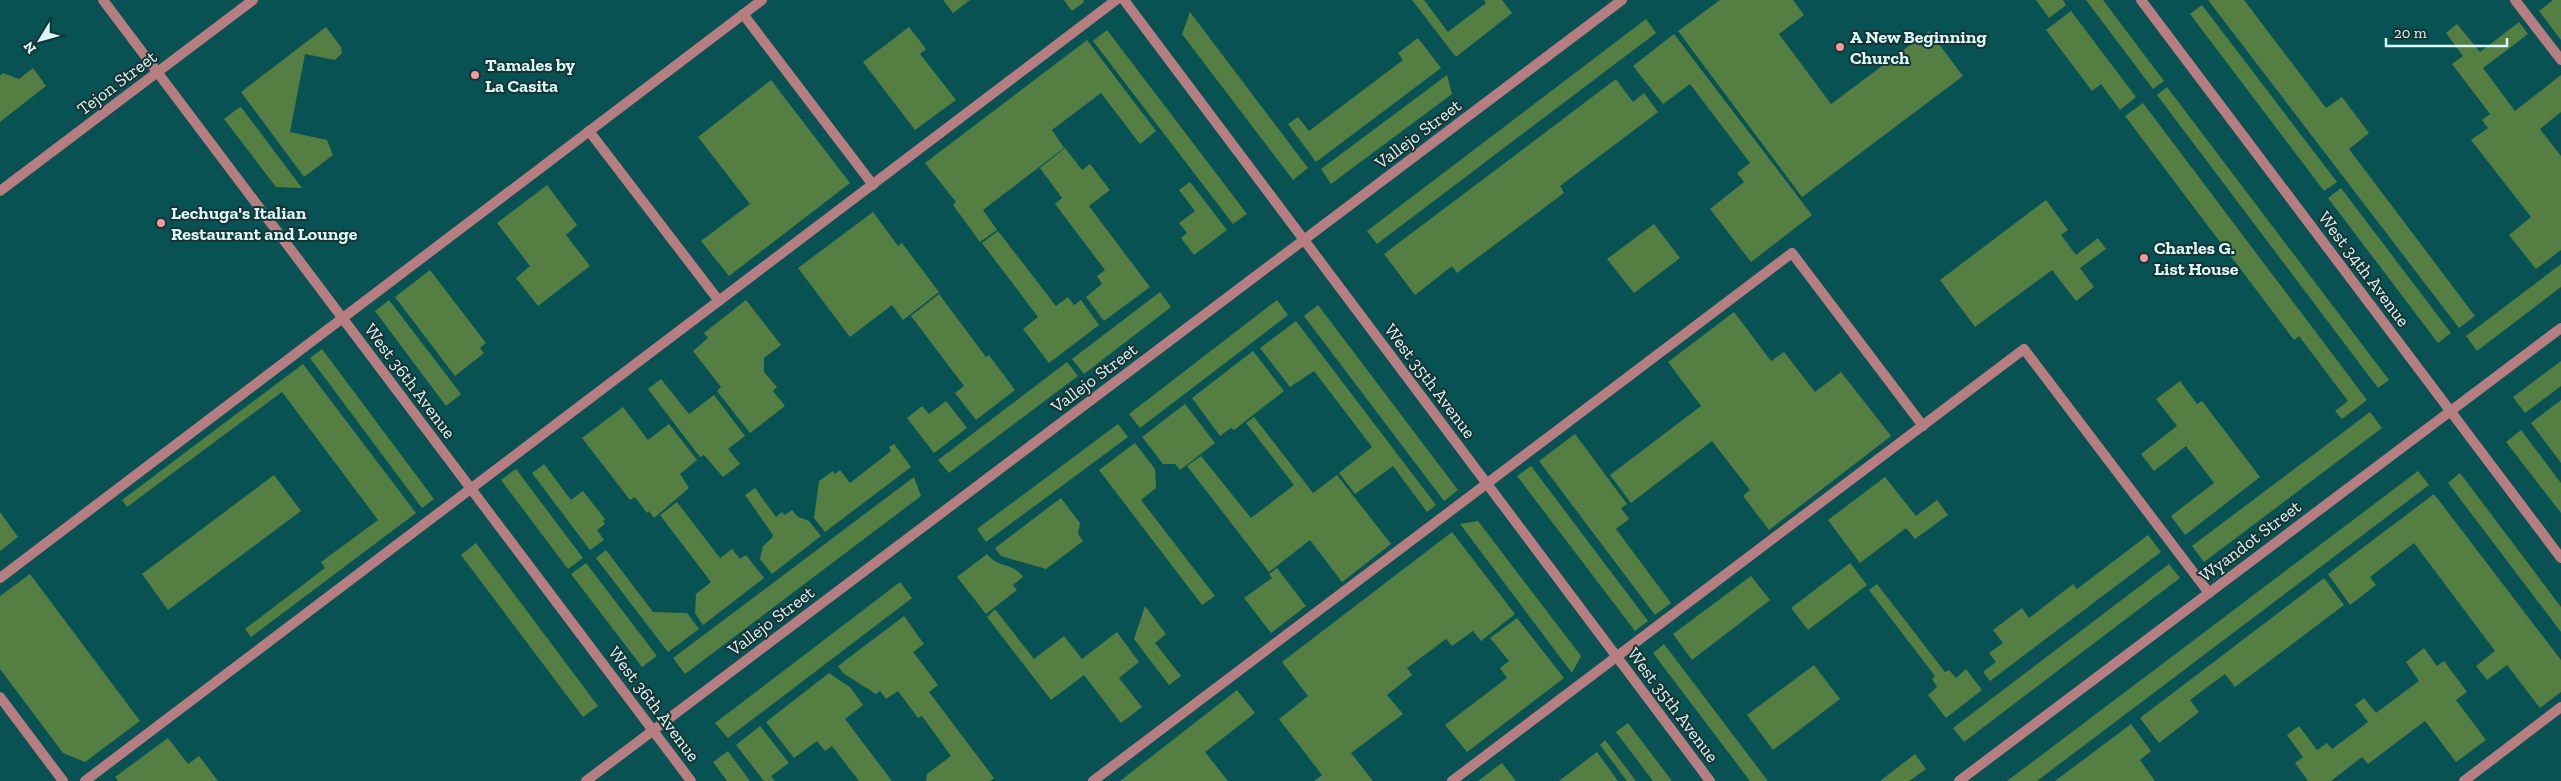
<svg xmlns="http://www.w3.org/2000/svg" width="2561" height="781" font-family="'Zilla Slab',serif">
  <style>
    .green { fill: #557e43 }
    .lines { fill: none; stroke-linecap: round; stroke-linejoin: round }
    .service { stroke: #b67e80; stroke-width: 10 }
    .minor { stroke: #b67e80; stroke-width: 10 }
    .tertiary { stroke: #b67e80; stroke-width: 10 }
    .poi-dot { fill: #f49b9f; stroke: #183333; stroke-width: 2 }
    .labels { text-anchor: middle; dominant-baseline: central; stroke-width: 4; stroke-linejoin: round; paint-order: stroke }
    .poi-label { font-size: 18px; font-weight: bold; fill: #d8f7f7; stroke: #183333; text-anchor: start }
    .street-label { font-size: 18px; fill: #d8f7f7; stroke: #183333 }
  </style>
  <rect width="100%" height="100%" fill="#085254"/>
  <g class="green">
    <polygon points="943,0 970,0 953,13"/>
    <polygon points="1064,0 1083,0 1084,2 1072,11"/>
    <polygon points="1412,0 1424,0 1448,32 1486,3 1484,0 1502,0 1512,13 1456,57"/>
    <polygon points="1720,0 1793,0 1804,15 1779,34 1831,104 1929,31 1963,76 1802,197 1678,31"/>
    <polygon points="2036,0 2063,0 2066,5 2049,18"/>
    <polygon points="2086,0 2103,0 2164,81 2153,89"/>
    <polygon points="2208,0 2244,0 2326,108 2342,97 2369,133 2349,149 2475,316 2459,328"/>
    <polygon points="2553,0 2561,0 2561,40 2539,11"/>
    <polygon points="2202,5 2337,182 2324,191 2190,14"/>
    <polygon points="2071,11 2136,97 2120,110 2101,84 2092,91 2046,30"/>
    <polygon points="1190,12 1308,168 1293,180 1182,34"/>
    <polygon points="1646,19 1656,33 1377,244 1367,231"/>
    <polygon points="2519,22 2528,34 2483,68 2515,111 2561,75 2561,112 2540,129 2561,156 2561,250 2536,269 2509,235 2531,217 2471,140 2488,128 2482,120 2490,114 2452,64 2463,56 2446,33 2457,24 2480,52"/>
    <polygon points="326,27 341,47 342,53 335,60 305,54 290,132 327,140 333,155 304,177 241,92"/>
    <polygon points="909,27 926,49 920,54 956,100 915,130 863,62"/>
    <polygon points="1107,30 1247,214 1233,224 1093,41"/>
    <polygon points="1674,34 1812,215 1751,262 1710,209 1744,182 1737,173 1750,163 1690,84 1663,104 1633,66"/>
    <polygon points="1418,38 1441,68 1316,162 1288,124 1298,117 1309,131 1403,60 1398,53"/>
    <polygon points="1087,40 1156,131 1140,144 1101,93 1052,130 1064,148 983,210 997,230 980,242 953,205 956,202 925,163"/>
    <polygon points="33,68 46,86 0,122 0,76 3,73 19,79"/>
    <polygon points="1447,75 1452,94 1331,184 1321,169"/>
    <polygon points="1616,79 1633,102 1644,93 1658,112 1560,186 1564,193 1457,273 1452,266 1415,295 1384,254"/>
    <polygon points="771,80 850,183 729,276 701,241 750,204 698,137"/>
    <polygon points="2167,87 2389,380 2378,388 2157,95"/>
    <polygon points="2143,103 2367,400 2342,419 2335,411 2348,401 2299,336 2294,340 2125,116"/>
    <polygon points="240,107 241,107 302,188 276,187 224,119"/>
    <polygon points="1065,148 1082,170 1090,164 1110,190 1089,206 1150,287 1104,321 1086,297 1102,284 1097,276 1105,270 1055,204 1062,198 1040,168"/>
    <polygon points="1190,182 1227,230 1194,255 1181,238 1187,233 1179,223 1195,211 1179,190"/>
    <polygon points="547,185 577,225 566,235 590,266 538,306 516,278 530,266 497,223"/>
    <polygon points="2341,188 2451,333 2438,343 2328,198"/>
    <polygon points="2046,200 2068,230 2061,235 2076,255 2098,238 2106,249 2080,268 2094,287 2076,301 2052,270 1975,327 1940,280"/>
    <polygon points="873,212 898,246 902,243 939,292 903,320 892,305 850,337 798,268"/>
    <polygon points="1654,224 1680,258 1634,293 1607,259"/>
    <polygon points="998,231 1056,306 1068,297 1074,305 1081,300 1099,325 1049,363 1023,329 1038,317 982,243"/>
    <polygon points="2561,264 2561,287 2477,351 2466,336"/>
    <polygon points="430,270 486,343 480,348 484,353 455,376 395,297"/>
    <polygon points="1160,292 1171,307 1084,374 1072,359"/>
    <polygon points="939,294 986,357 989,355 1015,390 976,420 955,393 964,386 911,316"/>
    <polygon points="389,300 461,394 446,406 375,311"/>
    <polygon points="746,300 781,345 764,358 764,372 777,387 773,391 785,406 750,433 717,391 721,387 693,351 708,338 704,333"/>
    <polygon points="1277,300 1288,315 1140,428 1129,414"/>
    <polygon points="1318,305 1458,490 1444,501 1304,316"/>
    <polygon points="1734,312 1771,361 1784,352 1815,392 1841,372 1891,436 1769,530 1743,496 1750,490 1712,441 1631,503 1610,475 1701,406 1668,362"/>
    <polygon points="1296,321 1436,505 1427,512 1393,466 1355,494 1339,473 1372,447 1314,371 1290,387 1260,348"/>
    <polygon points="322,349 434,499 422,508 310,358"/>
    <polygon points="1253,351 1284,391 1234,430 1231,428 1220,436 1192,398"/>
    <polygon points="2561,361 2561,386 2525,413 2513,397"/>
    <polygon points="1067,362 1078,376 949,473 938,460"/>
    <polygon points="303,364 416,513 251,637 245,629 325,568 321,562 378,520 282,392 127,507 122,500"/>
    <polygon points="661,379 689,414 714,395 745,436 728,449 740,464 723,477 704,455 700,457 648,389"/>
    <polygon points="2180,381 2197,404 2202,401 2260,477 2185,535 2171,516 2214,483 2186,446 2154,471 2141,454 2177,426 2156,399"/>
    <polygon points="2561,400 2561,463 2531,423"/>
    <polygon points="946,401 967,428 934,453 907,418 922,406 929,414"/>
    <polygon points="1185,404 1215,443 1180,470 1175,464 1163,464 1142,437"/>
    <polygon points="623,407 648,440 669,424 697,460 680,474 689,488 654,518 649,511 647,513 635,497 630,500 582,438"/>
    <polygon points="2370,412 2382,428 2204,562 2192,546"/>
    <polygon points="1254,417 1313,493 1337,475 1391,544 1342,582 1310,540 1269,572 1187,466 1201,456 1251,518 1294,485 1246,423"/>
    <polygon points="1118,424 1128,437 986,542 977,529"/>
    <polygon points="2521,430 2561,483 2561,513 2506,442"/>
    <polygon points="1575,434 1627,504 1621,508 1629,519 1616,529 1671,603 1655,615 1539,461"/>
    <polygon points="1135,443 1155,469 1156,488 1141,500 1215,596 1202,605 1099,470"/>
    <polygon points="894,444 911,467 825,532 814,518 819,481 833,471 835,474 840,470 850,483 891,451 889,447"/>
    <polygon points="544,464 571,500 583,491 605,519 603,521 605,524 597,530 604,540 590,550 532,473"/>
    <polygon points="1531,466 1648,621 1635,631 1517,476"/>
    <polygon points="516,469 583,558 568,569 501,480"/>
    <polygon points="2418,471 2429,485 2037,781 2007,781"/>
    <polygon points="2460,473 2561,607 2561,632 2448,483"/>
    <polygon points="274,475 301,511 168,610 142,574"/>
    <polygon points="914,477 921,496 685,674 673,658"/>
    <polygon points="1885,477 1916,516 1937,500 1948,515 1915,539 1906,528 1860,563 1828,520"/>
    <polygon points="755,488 776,517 782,512 785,515 792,510 798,517 809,521 821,536 772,574 760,559 763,546 772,538 773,535 745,495"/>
    <polygon points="2434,494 2561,660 2561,692 2540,708 2507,665 2487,680 2476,666 2495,651 2414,543 2370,577 2376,585 2350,605 2328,574"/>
    <polygon points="1061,498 1080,523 1078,534 1083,541 1046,569 1001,556 995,548"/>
    <polygon points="677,502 720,558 732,549 740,559 746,555 764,578 703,625 695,613 696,594 711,582 660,515"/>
    <polygon points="0,512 18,537 0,551"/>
    <polygon points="1478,521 1581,656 1572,673 1460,524"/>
    <polygon points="1452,532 1515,614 1481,641 1473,631 1452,646 1446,639 1407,668 1412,675 1387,695 1403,714 1351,753 1373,781 1314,781 1322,775 1279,719 1308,696 1282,662"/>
    <polygon points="2148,535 2161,552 1990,681 1983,672 1996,662 1989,653 2003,643 1993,630 2022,608 2029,618 2073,584 2077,589"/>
    <polygon points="476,543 598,706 583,717 461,555"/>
    <polygon points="606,550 653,612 687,613 699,629 668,652 596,558"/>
    <path d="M987,554C999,569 1011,561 1023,577L1013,585L1017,590L986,614L957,577Z"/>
    <polygon points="586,563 657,656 642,667 571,574"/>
    <polygon points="1850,563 1867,585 1808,630 1791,608"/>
    <polygon points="2169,564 2180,578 1964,742 1953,728"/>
    <polygon points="1277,568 1306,606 1271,633 1244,598 1272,578 1269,574"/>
    <polygon points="30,574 140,721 85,762 63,753 0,669 0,596"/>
    <polygon points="1751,576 1770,600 1692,660 1673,634"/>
    <polygon points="2324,578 2344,605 2235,687 2225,674 2190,700 2199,712 2159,743 2140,718"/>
    <polygon points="900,582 912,598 728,738 715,723"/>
    <polygon points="1877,584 1945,672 1949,670 1956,678 1966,669 1982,690 1946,718 1928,695 1937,687 1932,679 1935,676 1869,590"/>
    <polygon points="1145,606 1166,634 1155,643 1181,676 1169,685 1134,639"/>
    <polygon points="995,609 1034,659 1064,636 1082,659 1117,632 1139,662 1119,678 1142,707 1121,723 1084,675 1051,700 987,617"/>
    <polygon points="904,616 924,644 913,652 938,685 929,692 994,778 990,781 926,781 927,774 951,756 922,716 918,718 898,691 886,699 880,691 876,694 843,673 838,666"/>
    <polygon points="1517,618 1564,678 1467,752 1445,725 1507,678 1500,668 1509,661 1490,638"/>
    <polygon points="1664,644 1768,781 1750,781 1653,653"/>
    <polygon points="2424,648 2437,666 2444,661 2467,692 2456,700 2486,740 2456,762 2425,721 2368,764 2362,757 2331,781 2308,781 2295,763 2303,757 2287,735 2299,726 2317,750 2327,743 2332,749 2368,722 2355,705 2364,698 2376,713 2419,681 2406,662"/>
    <polygon points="1814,665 1840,699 1773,750 1747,715"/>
    <polygon points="829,673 850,687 863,705 845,719 892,781 859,781 832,746 825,751 817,741 794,758 766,722"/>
    <polygon points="1237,690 1255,713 1205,752 1228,781 1120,781"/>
    <polygon points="1628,723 1672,781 1653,781 1616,732"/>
    <polygon points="2131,724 2151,751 2140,760 2155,781 2055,781"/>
    <polygon points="760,726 789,763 771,776 775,781 764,781 736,745"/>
    <polygon points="168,738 188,764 199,756 218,781 118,781 115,777"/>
    <polygon points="1605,740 1636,781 1627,781 1600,745"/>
    <polygon points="728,751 750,781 727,781 713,762"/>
    <polygon points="1597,752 1618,781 1559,781"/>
    <polygon points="1915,754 1926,769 1909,781 1880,781"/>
    <polygon points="1502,763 1516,781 1478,781"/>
  </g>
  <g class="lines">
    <g class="service">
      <polyline points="2515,0 2561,60"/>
      <polyline points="743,14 873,185"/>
      <polyline points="589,131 719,301"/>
      <polyline points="0,578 762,0"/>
      <polyline points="0,697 63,781"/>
      <polyline points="85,781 1116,0"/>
      <polyline points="1093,781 1792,253 1923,426"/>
      <polyline points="1452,781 2024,349 2209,593"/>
      <polyline points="2464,781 2561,707"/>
    </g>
    <g class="minor">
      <polyline points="103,0 691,781"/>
      <polyline points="1124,0 1710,781"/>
      <polyline points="2141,0 2561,558"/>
      <polyline points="586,781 1622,0"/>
      <polyline points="1959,781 2561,328"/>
    </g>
    <polyline class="tertiary" points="0,191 253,0"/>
  </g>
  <g class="poi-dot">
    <circle cx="1840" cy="47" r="5"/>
    <circle cx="475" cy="75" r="5"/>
    <circle cx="161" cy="223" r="5"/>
    <circle cx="2144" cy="258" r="5"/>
  </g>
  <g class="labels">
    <g class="poi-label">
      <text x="1850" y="37">A New Beginning<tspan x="1850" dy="21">Church</tspan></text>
      <text x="485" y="65">Tamales by<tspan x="485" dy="21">La Casita</tspan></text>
      <text x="171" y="213">Lechuga's Italian<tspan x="171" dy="21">Restaurant and Lounge</tspan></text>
      <text x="2154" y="248">Charles G.<tspan x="2154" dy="21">List House</tspan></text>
    </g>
    <g class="street-label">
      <text transform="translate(117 83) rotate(-37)">Tejon Street</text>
      <text transform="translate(1418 134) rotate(-37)">Vallejo Street</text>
      <text transform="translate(2364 269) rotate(53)">West 34th Avenue</text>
      <text transform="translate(1094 378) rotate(-37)">Vallejo Street</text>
      <text transform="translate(410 381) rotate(53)">West 36th Avenue</text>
      <text transform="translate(1430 381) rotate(53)">West 35th Avenue</text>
      <text transform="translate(2250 541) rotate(-37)">Wyandot Street</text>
      <text transform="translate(771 621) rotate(-37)">Vallejo Street</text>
      <text transform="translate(654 704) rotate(53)">West 36th Avenue</text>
      <text transform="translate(1673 705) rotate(53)">West 35th Avenue</text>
    </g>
  </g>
  <g transform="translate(40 40) rotate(233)" stroke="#183333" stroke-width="4" paint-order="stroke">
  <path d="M0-4L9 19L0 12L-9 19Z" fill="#d8f7f7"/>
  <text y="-8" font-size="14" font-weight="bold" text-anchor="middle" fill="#d8f7f7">N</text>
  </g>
  <path d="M2386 38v8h121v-8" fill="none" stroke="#d8f7f7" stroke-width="2.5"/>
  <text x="2394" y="38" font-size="15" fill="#d8f7f7" stroke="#183333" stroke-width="4" paint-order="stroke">20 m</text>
</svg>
